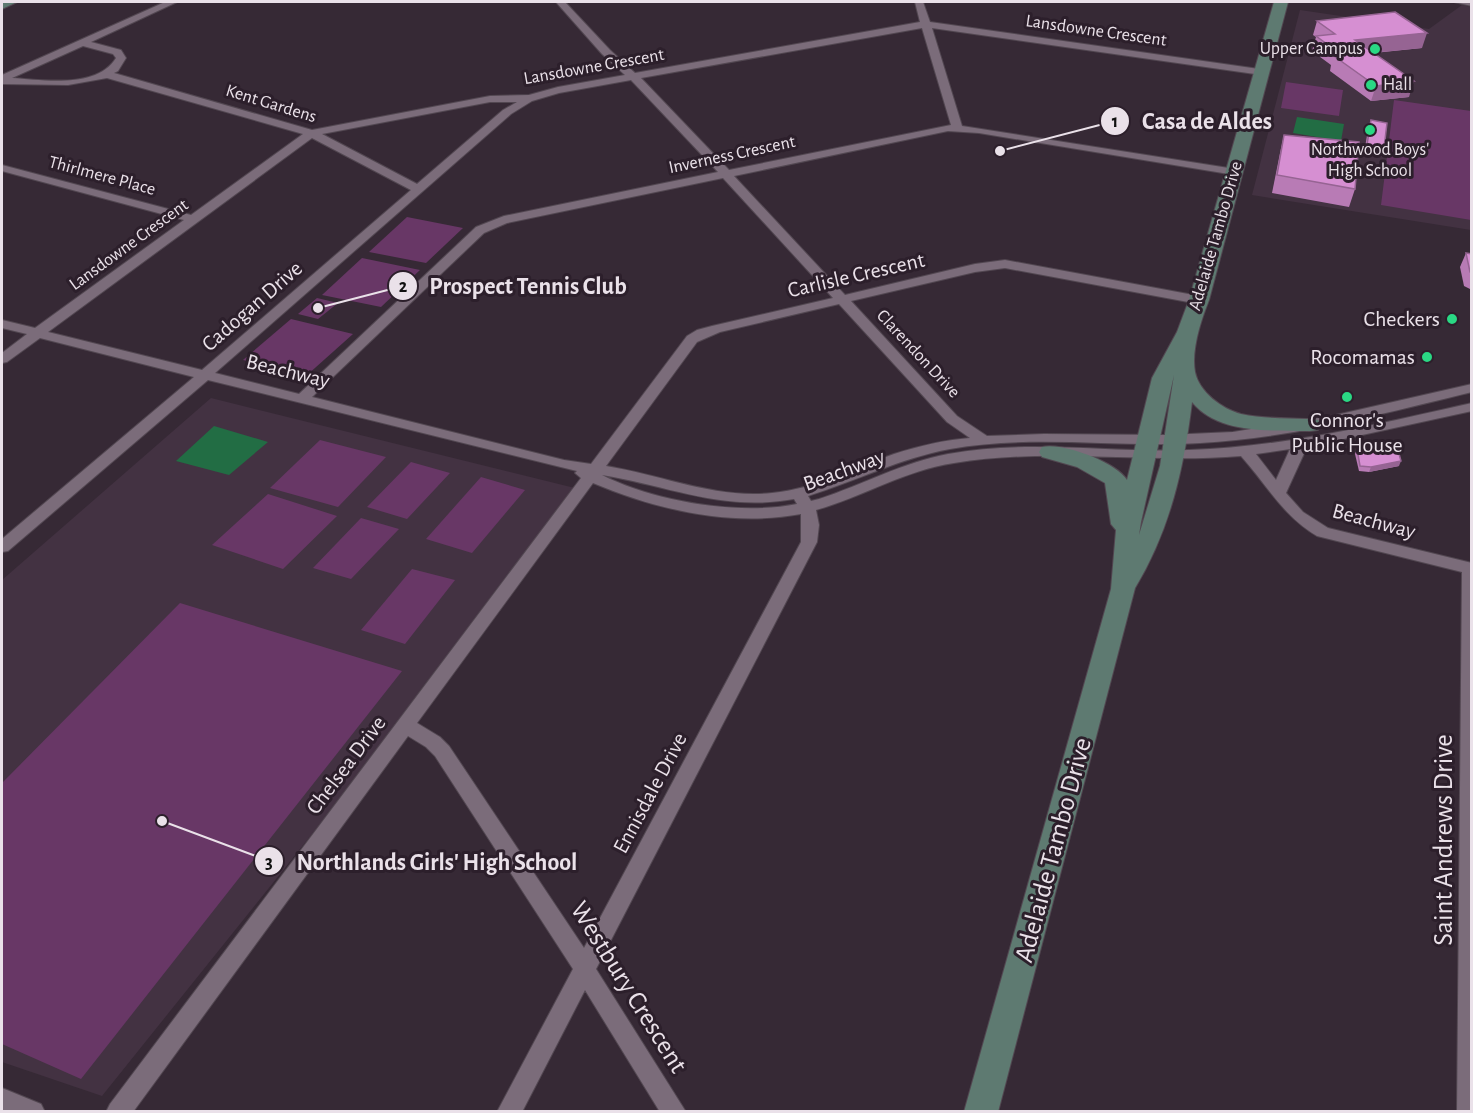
<svg xmlns="http://www.w3.org/2000/svg" width="1473" height="1113" font-family="'Alegreya Sans',sans-serif">
  <style>
    .built { fill: #433242 }
    .green { fill: #683766 }
    .water { fill: #226d44 }
    .lines { fill: none; stroke-linecap: round; stroke-linejoin: round }
    .street-casing { stroke: #524751; stroke-width: 2 }
    .secondary-casing { stroke: #524751; stroke-width: 2 }
    .street { fill: #7b6c7a; fill-rule: evenodd }
    .secondary { fill: #5e7a71; fill-rule: evenodd }
    .wall { fill: #b87bb5 }
    .shaded-wall { fill: #966493 }
    .building { fill: #d68fd2; stroke: #966493; stroke-width: 1.5 }
    .poi-dot { fill: #2ad884; stroke: #2c1f2b; stroke-width: 2 }
    .labels { text-anchor: middle; dominant-baseline: central; stroke-width: 6; stroke-linejoin: round; paint-order: stroke }
    .far-street-label { font-size: 18px; fill: #eae1e9; stroke: #2c1f2b }
    .far-poi-label { font-size: 18px; fill: #eae1e9; stroke: #2c1f2b; text-anchor: end }
    .street-label { font-size: 22px; fill: #eae1e9; stroke: #2c1f2b }
    .poi-label { font-size: 22px; fill: #eae1e9; stroke: #2c1f2b; text-anchor: end }
    .near-street-label { font-size: 27px; fill: #eae1e9; stroke: #2c1f2b }
    .leader { fill: none; stroke: #eae1e9; stroke-width: 2 }
    .callout-dot { fill: #eae1e9; stroke: #2c1f2b; stroke-width: 2 }
    .mark-label { font-size: 18px; text-anchor: middle; font-weight: bold; fill: #111 }
    .callout-label { font-size: 24px; text-anchor: middle; font-weight: bold; fill: #eae1e9; stroke: #2c1f2b; stroke-width: 6; stroke-linejoin: round; paint-order: stroke }
  </style>
  <rect width="100%" height="100%" fill="#362935"/>
  <g class="built">
    <polygon points="1462,5 1471,7 1471,230 1252,195 1300,10 1429,29"/>
    <polygon points="211,398 587,491 102,1096 2,1062 2,580"/>
  </g>
  <g class="green">
    <polygon points="1286,82 1343,90 1339,116 1281,108"/>
    <polygon points="1394,100 1471,111 1471,220 1381,205"/>
    <polygon points="407,217 463,228 426,263 369,252"/>
    <polygon points="362,258 420,270 381,307 322,295"/>
    <polygon points="317,298 338,303 318,319 298,314"/>
    <polygon points="291,319 353,334 306,376 243,360"/>
    <polygon points="320,440 386,457 338,507 270,488"/>
    <polygon points="411,462 450,473 407,519 367,507"/>
    <polygon points="481,477 525,490 472,553 426,539"/>
    <polygon points="268,494 337,516 283,569 212,545"/>
    <polygon points="361,518 399,529 351,579 313,568"/>
    <polygon points="412,569 455,580 405,644 361,630"/>
    <polygon points="180,603 402,671 81,1079 2,1044 2,783"/>
  </g>
  <g class="water">
    <polygon points="1297,117 1344,124 1341,141 1293,133"/>
    <polygon points="214,426 268,442 229,475 176,461"/>
  </g>
  <g class="lines">
    <defs>
      <g id="street">
        <path d="M165,2H177L91,42L121,50L126,58L118,71L114,73L312,130L490,96L529,95L558,87L625,75L602,54L556,2H565L610,50L635,73L920,22L915,2H923L930,22L1266,70V74L1262,75L932,28L962,126L1235,169L1241,172L1235,175L979,133L948,131L734,176L845,295L975,264L1005,260L1199,296L1206,300L1199,304L1005,268L975,272L851,301L957,416L987,436L1044,434L1167,435L1233,432L1336,415L1472,384V392C1382,414 1292,438 1200,443C1117,448 1032,434 950,449C901,458 856,481 808,496L811,501L819,499C862,485 904,462 948,454C1029,439 1108,453 1189,450C1285,447 1378,424 1472,403V411L1307,447L1286,493L1303,512L1328,528L1472,563V1112H1457L1462,572L1317,536C1283,516 1267,485 1241,456C1145,464 1049,447 954,463C906,470 862,497 816,510L819,525L817,542L596,969L686,1112H660L585,990L522,1112H497L573,969L435,756L426,747L408,736L133,1112H106L110,1104L581,478L575,473L577,471L208,380L8,551L2,552V539L194,377L40,338L7,362L2,363V353L27,334L2,328V320L35,328L184,220L2,171V165L191,215L303,134L107,78L68,85L2,84V75ZM922,28L951,125L729,170L641,78ZM83,46L113,54L116,58C97,89 43,80 12,78ZM631,80L718,172L504,216L476,227L299,394L215,373L511,114L532,101L559,93ZM490,102H517L503,110L417,184L322,134ZM312,138L411,190L202,370L48,332ZM723,178L833,298L712,326L697,330L687,336L591,464L564,460L312,397L484,233L507,223ZM839,304L947,422L970,438C944,440 919,446 894,454C854,468 815,489 772,493C715,499 662,475 606,466L697,342L720,332ZM1290,449L1276,480L1256,454ZM602,475C669,486 724,512 794,499L797,504C738,516 653,501 602,475ZM593,483C657,510 732,527 801,514V542L584,948L449,746L440,737L417,723Z"/>
        <polygon points="1454,2 1472,2 1472,6"/>
        <polygon points="2,1088 41,1104 45,1112 2,1110"/>
      </g>
      <g id="secondary">
        <polygon points="2,2 17,2 2,9"/>
        <path d="M1274,2H1288L1209,300C1201,320 1191,350 1195,372C1199,392 1222,409 1241,414C1263,419 1287,418 1310,419L1318,420L1321,425L1318,430L1310,431C1272,430 1219,435 1192,402C1184,468 1170,530 1135,588L998,1112H964L1111,589L1116,530L1111,524L1105,483L1077,467L1042,457L1039,452L1042,447C1062,442 1116,462 1127,480L1152,378L1177,332L1189,300ZM1174,375L1160,466L1139,535L1141,522Z"/>
      </g>
    </defs>
    <use href="#street" class="street-casing"/>
    <use href="#secondary" class="secondary-casing"/>
    <use href="#street" class="street"/>
    <use href="#secondary" class="secondary"/>
  </g>
  <g class="wall">
    <polygon points="1317,21 1422,48 1374,53 1409,97 1371,101 1330,71 1331,65 1312,51 1316,37 1313,35"/>
    <polygon points="1371,120 1384,148 1381,157 1364,154 1368,129"/>
    <polygon points="1284,135 1355,189 1349,207 1272,193 1280,153"/>
    <polygon points="1466,253 1472,254 1472,290 1464,286 1460,267"/>
    <polygon points="1357,449 1399,466 1369,472 1359,471 1355,454"/>
  </g>
  <g class="shaded-wall">
    <polygon points="1427,33 1422,48 1351,55 1355,40"/>
    <polygon points="1414,81 1409,97 1371,101 1376,86"/>
    <polygon points="1401,461 1399,466 1369,472 1371,467"/>
  </g>
  <g class="building">
    <polygon points="1395,12 1427,33 1355,40 1414,81 1376,86 1334,56 1342,55 1316,36 1335,34 1317,21"/>
    <polygon points="1371,120 1387,123 1384,148 1367,145"/>
    <polygon points="1284,135 1359,142 1355,189 1277,175"/>
    <polygon points="1466,253 1472,254 1472,273 1470,272"/>
    <polygon points="1385,442 1396,443 1401,461 1371,467 1360,466 1357,449"/>
  </g>
  <g class="poi-dot">
    <circle cx="1375" cy="49" r="6"/>
    <circle cx="1371" cy="85" r="6"/>
    <circle cx="1370" cy="130" r="6"/>
    <circle cx="1452" cy="319" r="6"/>
    <circle cx="1427" cy="357" r="6"/>
    <circle cx="1347" cy="397" r="6"/>
  </g>
  <g class="labels">
    <g class="far-street-label">
      <text transform="translate(1096 31) rotate(8)">Lansdowne Crescent</text>
      <text transform="translate(594 67) rotate(-10)">Lansdowne Crescent</text>
      <text transform="translate(271 104) rotate(17)">Kent Gardens</text>
      <text transform="translate(732 155) rotate(-12)">Inverness Crescent</text>
      <text transform="translate(102 176) rotate(15)">Thirlmere Place</text>
      <text transform="translate(1216 236) rotate(-74)">Adelaide Tambo Drive</text>
      <text transform="translate(129 245) rotate(-36)">Lansdowne Crescent</text>
      <text transform="translate(918 354) rotate(47)">Clarendon Drive</text>
    </g>
    <g class="far-poi-label">
      <text x="1363" y="49">Upper Campus</text>
      <text x="1383" y="85" text-anchor="start">Hall</text>
      <text x="1370" y="150" text-anchor="middle">Northwood Boys'<tspan x="1370" dy="21">High School</tspan></text>
    </g>
    <g class="street-label">
      <text transform="translate(856 275) rotate(-13)">Carlisle Crescent</text>
      <text transform="translate(252 306) rotate(-41)">Cadogan Drive</text>
      <text transform="translate(288 371) rotate(14)">Beachway</text>
      <text transform="translate(844 470) rotate(-20)">Beachway</text>
      <text transform="translate(1374 521) rotate(15)">Beachway</text>
      <text transform="translate(346 765) rotate(-53)">Chelsea Drive</text>
      <text transform="translate(650 793) rotate(-62)">Ennisdale Drive</text>
    </g>
    <g class="poi-label">
      <text x="1440" y="319">Checkers</text>
      <text x="1415" y="357">Rocomamas</text>
      <text x="1347" y="420" text-anchor="middle">Connor's<tspan x="1347" dy="25">Public House</tspan></text>
    </g>
    <g class="near-street-label">
      <text transform="translate(1443 840) rotate(-90)">Saint Andrews Drive</text>
      <text transform="translate(1053 850) rotate(-75)">Adelaide Tambo Drive</text>
      <text transform="translate(629 987) rotate(58)">Westbury Crescent</text>
    </g>
  </g>
  <path class="leader" d="M1000 151L1115 121M318 308L403 286M162 821L269 861"/>
  <g class="callout-dot">
    <circle cx="1000" cy="151" r="6"/>
    <circle cx="318" cy="308" r="6"/>
    <circle cx="162" cy="821" r="6"/>
    <circle cx="1115" cy="121" r="15"/>
    <circle cx="403" cy="286" r="15"/>
    <circle cx="269" cy="861" r="15"/>
  </g>
  <g class="mark-label">
    <text x="1115" y="127">1</text>
    <text x="403" y="292">2</text>
    <text x="269" y="868">3</text>
  </g>
  <g class="callout-label">
    <text x="1207" y="129">Casa de Aldes</text>
    <text x="528" y="294">Prospect Tennis Club</text>
    <text x="437" y="870">Northlands Girls' High School</text>
  </g>
  <rect width="1473" height="1113" fill="none" stroke="#eae1e9" stroke-width="6"/>
</svg>
